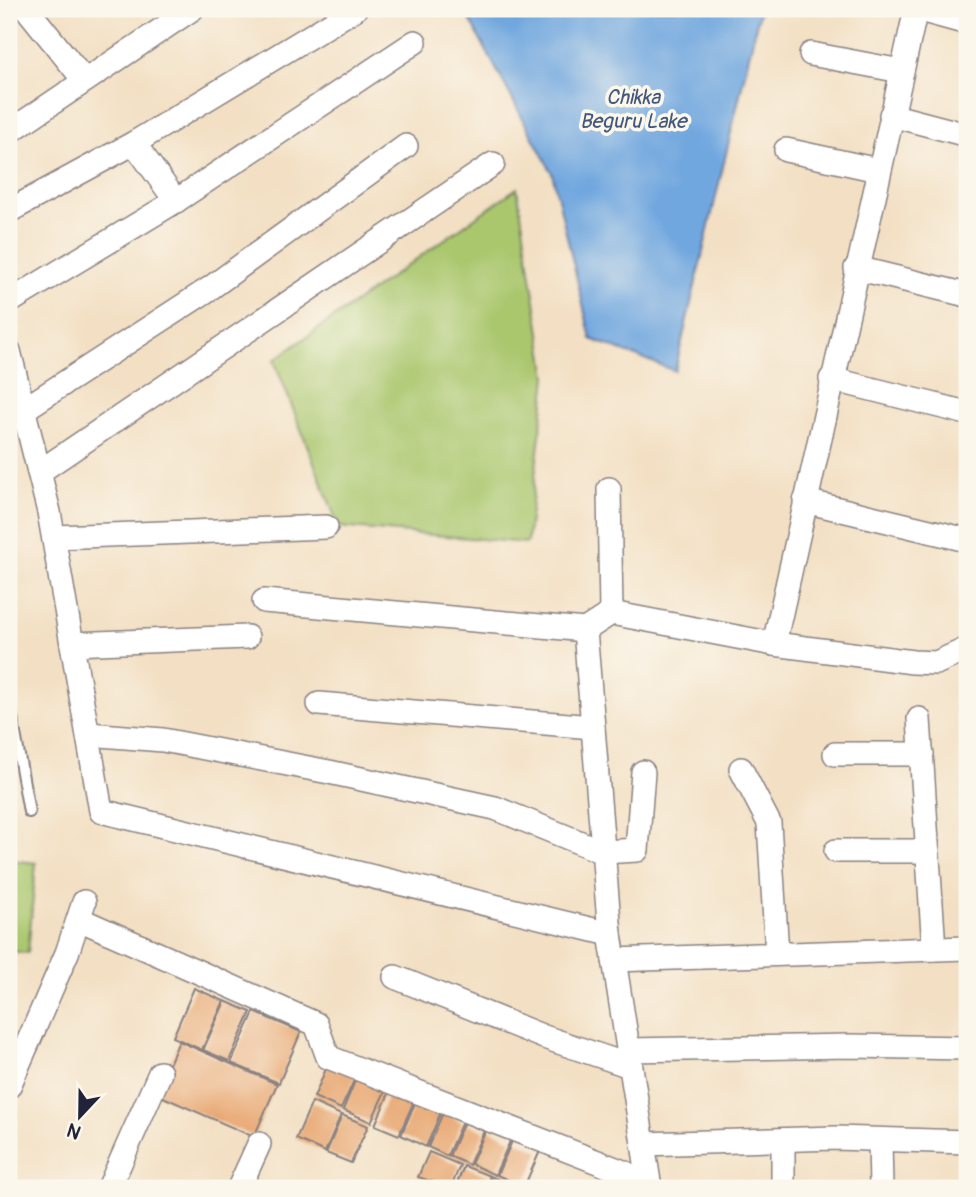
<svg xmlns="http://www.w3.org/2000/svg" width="976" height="1197" font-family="Pangolin,sans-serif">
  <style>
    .green { fill: #aac76e; stroke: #667454; stroke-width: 2 }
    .water { fill: #71a7df; stroke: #4a648d; stroke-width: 2 }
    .building { fill: #e8a772 }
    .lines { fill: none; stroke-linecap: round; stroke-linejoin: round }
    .service-casing { stroke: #8a8180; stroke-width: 14 }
    .minor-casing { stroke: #8a8180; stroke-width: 26 }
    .service { stroke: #fff; stroke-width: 10 }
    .minor { stroke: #fff; stroke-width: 23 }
    .labels { text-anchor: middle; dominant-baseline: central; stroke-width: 7; stroke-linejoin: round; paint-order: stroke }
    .water-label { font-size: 21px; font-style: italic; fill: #42577d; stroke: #fbf7ec }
  </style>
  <rect width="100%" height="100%" fill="#fbf7ec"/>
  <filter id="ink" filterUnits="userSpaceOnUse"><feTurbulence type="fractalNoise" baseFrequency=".0143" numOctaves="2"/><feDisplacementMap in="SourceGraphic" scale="14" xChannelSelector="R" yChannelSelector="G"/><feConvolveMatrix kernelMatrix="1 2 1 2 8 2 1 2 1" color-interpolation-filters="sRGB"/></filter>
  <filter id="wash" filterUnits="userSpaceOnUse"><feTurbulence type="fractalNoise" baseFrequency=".00686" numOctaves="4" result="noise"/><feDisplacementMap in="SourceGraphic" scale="28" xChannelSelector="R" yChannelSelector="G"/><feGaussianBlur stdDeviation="1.57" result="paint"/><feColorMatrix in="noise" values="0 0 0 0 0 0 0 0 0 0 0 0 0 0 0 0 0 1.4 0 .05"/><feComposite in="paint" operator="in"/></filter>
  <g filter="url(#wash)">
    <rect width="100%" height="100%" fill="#f3e0c4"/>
    <g class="green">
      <polygon points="517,188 547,377 527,543 339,527 274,360"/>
      <polygon points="9,860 36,863 28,953 9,951"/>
    </g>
    <polygon class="water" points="464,9 760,9 675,371 591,339 552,173"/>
    <g id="blocks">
      <g class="building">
        <polygon points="194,988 224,1001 202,1050 173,1037"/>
        <polygon points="225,1001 251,1012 229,1061 203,1050"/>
        <polygon points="254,1012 301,1032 279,1083 231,1063"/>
        <polygon points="179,1041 277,1084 254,1137 156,1094"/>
        <polygon points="328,1064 356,1076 341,1109 314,1097"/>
        <polygon points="357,1076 386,1089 371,1122 343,1110"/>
        <polygon points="390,1091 414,1101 399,1135 375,1125"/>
        <polygon points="416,1101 441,1112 426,1147 401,1135"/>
        <polygon points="312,1102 341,1115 325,1152 296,1139"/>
        <polygon points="443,1113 462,1122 447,1156 428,1147"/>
        <polygon points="342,1115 368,1126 351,1163 326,1153"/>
        <polygon points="464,1122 484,1131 469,1165 449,1156"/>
        <polygon points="487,1128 511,1139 495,1175 471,1164"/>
        <polygon points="513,1139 540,1151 524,1187 497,1175"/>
        <polygon points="429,1152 460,1165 451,1188 418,1177"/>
        <polygon points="464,1166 490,1176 485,1188 455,1188"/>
        <polygon points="492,1177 519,1188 487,1188"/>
      </g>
    </g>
  </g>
  <g filter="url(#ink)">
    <use href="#blocks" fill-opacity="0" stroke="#8a8180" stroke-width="2"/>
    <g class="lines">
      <defs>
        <polyline id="service" points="9,699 29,812"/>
        <g id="minor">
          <polyline points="27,9 84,80"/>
          <polyline points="916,9 967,23"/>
          <polyline points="811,54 901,71"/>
          <polyline points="891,115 967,135"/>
          <polyline points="9,132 192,9"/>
          <polyline points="134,143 176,201"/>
          <polyline points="786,150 878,170"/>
          <polyline points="9,211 134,143 355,9"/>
          <polyline points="856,268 967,295"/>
          <polyline points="9,302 176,201 415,42"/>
          <polyline points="9,351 49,512 101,811 610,934"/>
          <polyline points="831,379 967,413"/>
          <polyline points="23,410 209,289 406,146"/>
          <polyline points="39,472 493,164"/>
          <polyline points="609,489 611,613"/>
          <polyline points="805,501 967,540"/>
          <polyline points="54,537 326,527"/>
          <polyline points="264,601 585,630"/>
          <polyline points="72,644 247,637"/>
          <polyline points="774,644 916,9"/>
          <polyline points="319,704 593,727"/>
          <polyline points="919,719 934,949"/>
          <polyline points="88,734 163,740 329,772 495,808 603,852 637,850 643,772"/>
          <polyline points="835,754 922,754"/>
          <polyline points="741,769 769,823 777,954"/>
          <polyline points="836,851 928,851"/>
          <polyline points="79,919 316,1024 328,1057 649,1182"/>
          <polyline points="614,960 967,948"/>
          <polyline points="395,977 544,1037 630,1066"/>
          <polyline points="628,1050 850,1046 967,1048"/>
          <polyline points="9,1086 67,953 84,902"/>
          <polyline points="880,1140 881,1188"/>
          <polyline points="643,1144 835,1138 967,1142"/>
          <polyline points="109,1188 160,1073"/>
          <polyline points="239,1188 259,1144"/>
          <polyline points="650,1188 610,934 585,630 611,613 774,644 913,662 936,663 967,649"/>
          <polyline points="783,1188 783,1140"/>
        </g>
      </defs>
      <use href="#service" class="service-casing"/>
      <use href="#minor" class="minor-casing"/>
      <use href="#service" class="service"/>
      <use href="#minor" class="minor"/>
    </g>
  </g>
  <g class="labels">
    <g class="water-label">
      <text x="633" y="97">Chikka<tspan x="633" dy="24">Beguru Lake</tspan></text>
    </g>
  </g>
  <rect width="976" height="1197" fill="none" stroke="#fbf7ec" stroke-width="35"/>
  <g transform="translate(80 1116) rotate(202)" stroke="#fbf7ec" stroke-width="5" paint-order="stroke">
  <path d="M0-5L12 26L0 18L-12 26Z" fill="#22223b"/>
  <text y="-10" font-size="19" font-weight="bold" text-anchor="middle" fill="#22223b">N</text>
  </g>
</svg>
